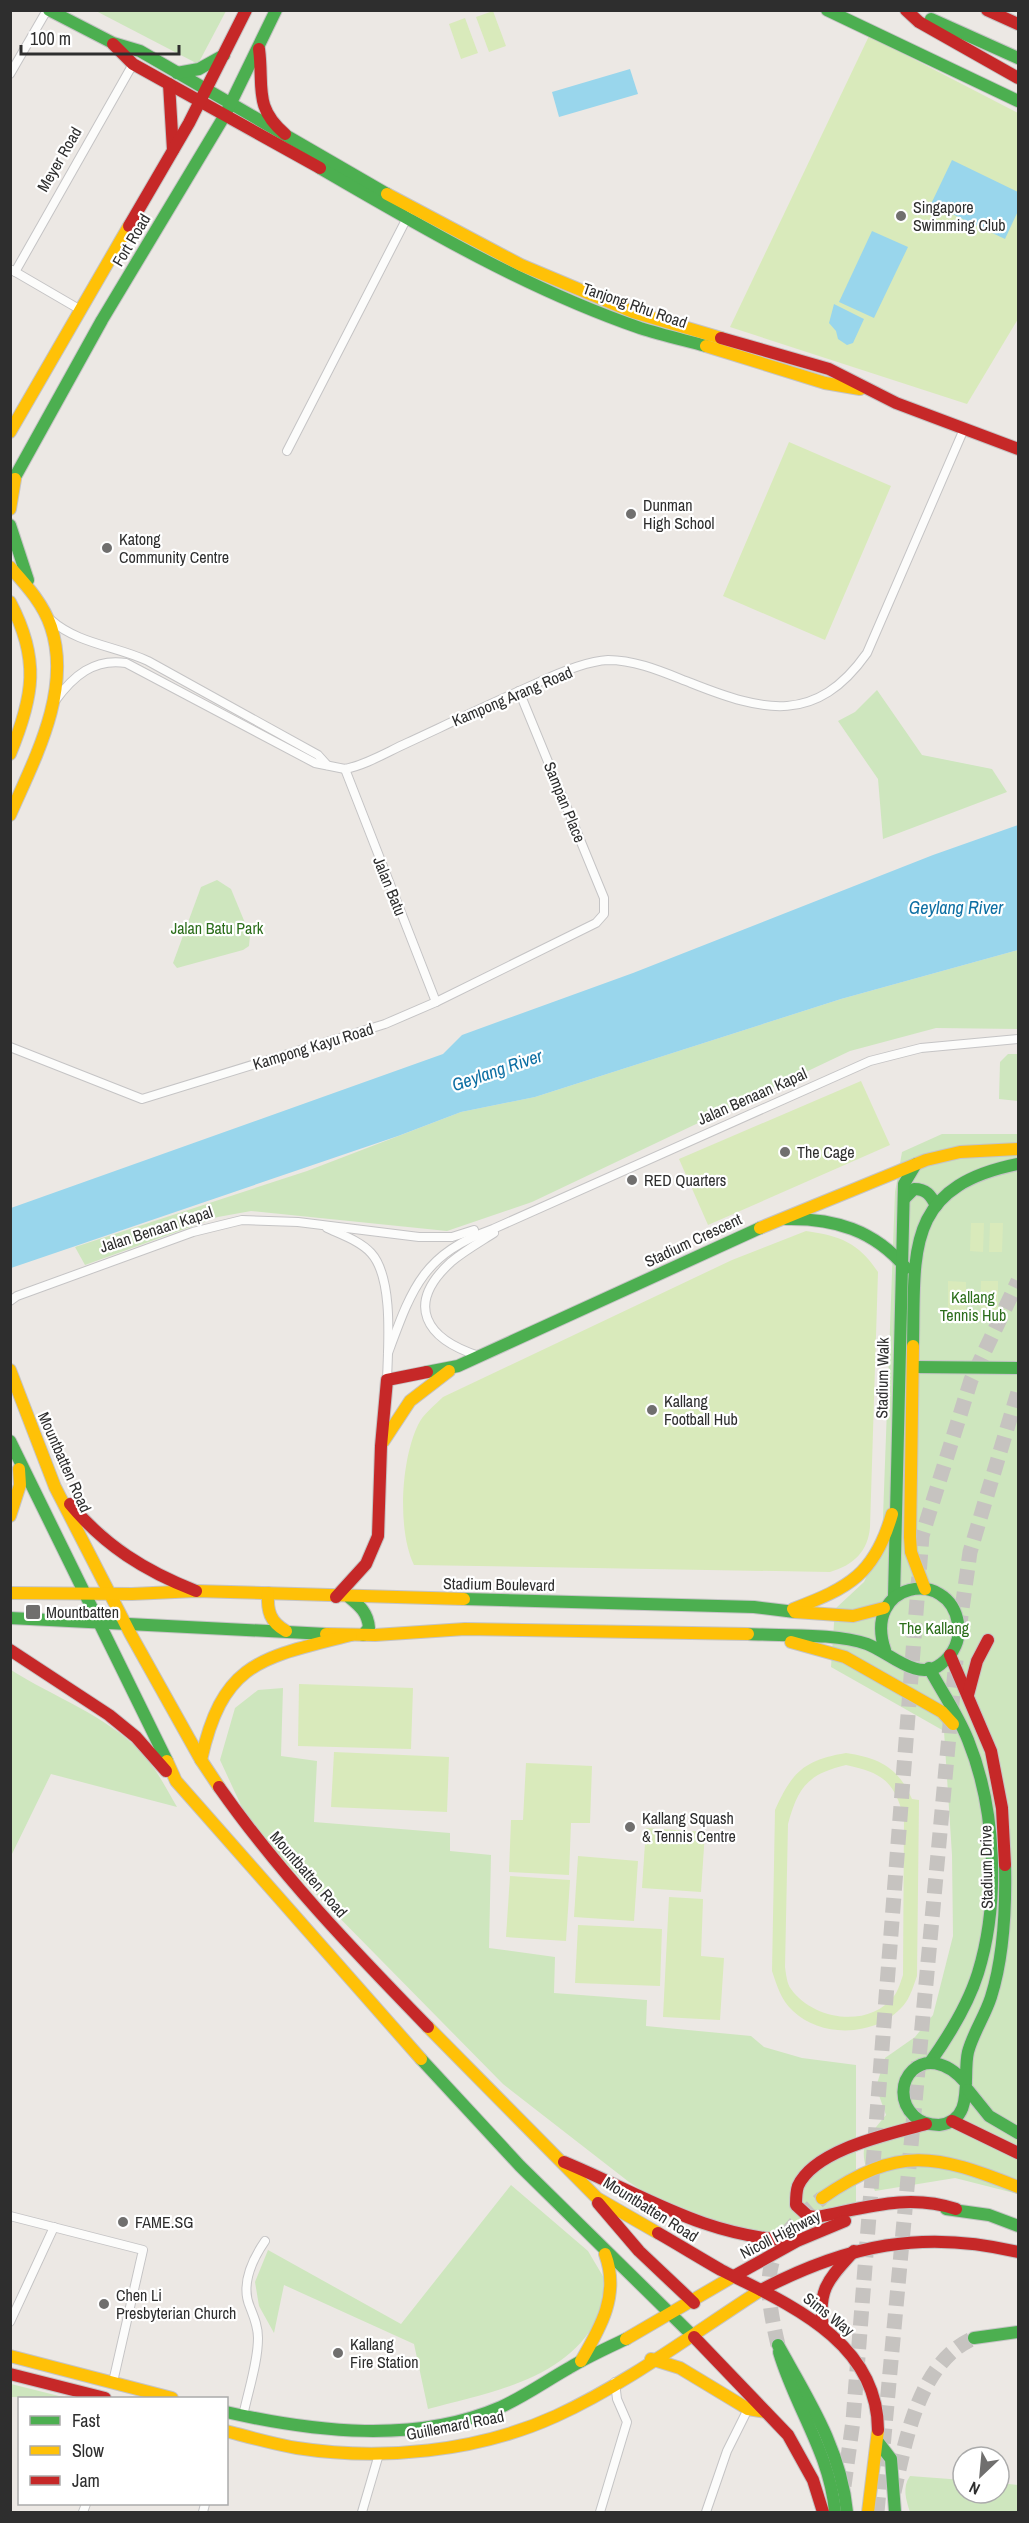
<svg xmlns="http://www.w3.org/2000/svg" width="1029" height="2523" font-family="'Archivo Narrow',sans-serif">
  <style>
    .green { fill: #cee6be }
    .pitch { fill: #d9eabb; fill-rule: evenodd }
    .water { fill: #99d6ec }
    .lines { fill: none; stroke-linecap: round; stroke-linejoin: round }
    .highway-tunnel { stroke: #c6c3c0; stroke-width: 15; stroke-dasharray: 15 8; stroke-linecap: butt }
    .street-casing { stroke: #c5c4c5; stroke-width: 10 }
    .fast-casing { stroke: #c5c4c5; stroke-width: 14 }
    .slow-casing { stroke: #c5c4c5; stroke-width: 14 }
    .jam-casing { stroke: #c5c4c5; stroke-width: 14 }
    .street { stroke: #fcfcfb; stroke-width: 8 }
    .fast { stroke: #4caf50; stroke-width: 12 }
    .slow { stroke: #ffc107; stroke-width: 12 }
    .jam { stroke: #c62828; stroke-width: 12 }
    .poi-dot { fill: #706f6e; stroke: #fff; stroke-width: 2 }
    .labels { text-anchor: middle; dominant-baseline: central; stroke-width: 4.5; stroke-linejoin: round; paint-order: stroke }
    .street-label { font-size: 16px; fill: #2e2e2e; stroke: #fff }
    .poi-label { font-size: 16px; fill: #2e2e2e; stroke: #fff; text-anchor: start }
    .park-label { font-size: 16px; fill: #2c6e1b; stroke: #fff }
    .water-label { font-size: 18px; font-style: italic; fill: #0d6fa3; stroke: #fff }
  </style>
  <rect width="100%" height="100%" fill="#ece8e4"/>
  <g class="green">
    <polygon points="96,11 226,11 198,64"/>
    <polygon points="877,690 922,755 992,769 1007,792 883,839 878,779 838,721 855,712"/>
    <polygon points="217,880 231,889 250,935 249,946 243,950 177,968 173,963 201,887"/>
    <polygon points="1018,950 1018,1029 936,1028 850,1051 532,1202 447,1231 251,1211 218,1217 85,1265 75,1247 307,1171 461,1112 535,1097 841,999"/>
    <polygon points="1008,1054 1018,1054 1018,1101 999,1099 1000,1062"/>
    <path d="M942,1134H1018V2194L955,2178L875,2191C859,2152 858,2148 886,2115L876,2087L885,2058L915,2037L933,2015L953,1936L952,1855L944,1731L831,1667L835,1609L864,1582L882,1544L895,1192L902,1152Z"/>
    <path d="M11,1670C52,1696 107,1716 141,1752C156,1768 166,1788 177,1807L51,1774L11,1856Z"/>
    <polygon points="283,1688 281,1756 317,1761 314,1822 450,1833 450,1851 491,1855 489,1948 555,1957 554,1993 647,2000 646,2026 751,2036 764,2047 802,2058 856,2065 856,2216 797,2241 674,2212 629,2182 503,2084 252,1829 220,1760 235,1708 258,1690"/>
    <path d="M511,2185L588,2251L604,2278C603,2291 603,2308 597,2319C566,2380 488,2393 428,2409L414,2344L284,2285L274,2333L259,2306L255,2282L268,2250L401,2324Z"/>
    <polygon points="10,2384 11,2384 67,2398 11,2397"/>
    <path d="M910,2476L963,2480V2493H999V2483L1018,2485V2512H910C906,2500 902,2487 910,2476Z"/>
  </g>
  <g class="pitch">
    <polygon points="493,11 506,46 489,52 476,17"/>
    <polygon points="465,18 478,53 461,59 449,24"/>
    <polygon points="869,36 1018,113 1018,319 967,404 730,327"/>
    <polygon points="789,442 891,486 825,640 723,596"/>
    <polygon points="861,1081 890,1145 708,1225 679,1159"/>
    <polygon points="971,1223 984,1223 983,1252 970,1251"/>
    <polygon points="990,1223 1003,1223 1002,1252 989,1252"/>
    <path d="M806,1231C840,1236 858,1242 878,1272L870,1527C868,1551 854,1565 830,1572L414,1565C397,1530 401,1460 418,1425C423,1414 435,1405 443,1397L732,1260Z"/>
    <polygon points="948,1281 966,1282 966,1320 948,1319"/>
    <polygon points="981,1281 998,1281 998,1319 980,1319"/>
    <polygon points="299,1684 413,1688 411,1749 298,1746"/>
    <polygon points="334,1752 449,1757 447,1812 331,1807"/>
    <path d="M846,1753C879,1758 898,1767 912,1799L919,1800L917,1976C914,1984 911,1995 906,2002C882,2036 823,2040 793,2011C781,2000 777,1986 772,1971L775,1810C792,1772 804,1760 846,1753ZM846,1765C883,1773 894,1781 904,1818L903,1975C901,1981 898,1991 894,1996C869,2029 813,2020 791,1989C787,1984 786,1974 785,1967L788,1824C798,1787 808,1774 846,1765Z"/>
    <polygon points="526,1763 592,1766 590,1823 571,1823 569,1875 509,1872 511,1820 523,1820"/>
    <polygon points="646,1828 705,1832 701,1892 642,1888"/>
    <polygon points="578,1856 638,1861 634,1921 574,1917"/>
    <polygon points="510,1876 570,1880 566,1941 506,1937"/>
    <polygon points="669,1897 703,1899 701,1956 724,1958 720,2020 663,2017"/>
    <polygon points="578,1925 662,1929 660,1986 575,1983"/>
  </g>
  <g class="water">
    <polygon points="630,69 638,94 559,117 552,92"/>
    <polygon points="952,160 1018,192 1018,211 1005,239 931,204"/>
    <polygon points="872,231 908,247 874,318 839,302"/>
    <polygon points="834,304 864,319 853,343 847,345 838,339 836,331 829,323"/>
    <polygon points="1018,825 1018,950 841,999 535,1097 461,1112 398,1136 11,1268 11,1208 443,1054 462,1035 633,973 933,855"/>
  </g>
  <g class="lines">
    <g class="highway-tunnel">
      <polyline points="959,1630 970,1552 1018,1392"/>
      <path d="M778,2345C761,2273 764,2247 822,2198"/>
      <polyline points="844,2486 853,2421 922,1536 971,1380 1018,1281"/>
      <path d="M894,2492C906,2439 919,2362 974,2338"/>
      <polyline points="877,2512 956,1660"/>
    </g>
    <defs>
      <g id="street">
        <polyline points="10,74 47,10"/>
        <polyline points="12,270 79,309"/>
        <polyline points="15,272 133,64"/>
        <polyline points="287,451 409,214"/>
        <path d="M51,620C78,644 116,646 148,661L318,755L327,765"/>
        <path d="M55,701C73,676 94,658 126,663L315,763L345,769C366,765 387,752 407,743C450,723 492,703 535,684C554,675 587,661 608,660C637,660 665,673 691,683C764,712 816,725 867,653L964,429"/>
        <polyline points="345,769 436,1002"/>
        <polyline points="10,1047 142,1099 385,1024 436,1002 596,923 604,914 604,898 519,691"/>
        <path d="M327,1228C342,1235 360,1241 371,1253C394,1278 388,1347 387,1380"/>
        <polyline points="10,1301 17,1296 193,1232 242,1220 298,1222 419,1237 452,1237 474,1230"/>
        <path d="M388,1353C412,1288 423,1254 493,1229L870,1061L921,1048L1018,1039"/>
        <path d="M479,1356C426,1339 404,1305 451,1262C464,1251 480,1242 494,1233"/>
        <polyline points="10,2216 143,2250 113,2382"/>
        <polyline points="10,2322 54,2227"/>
        <path d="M243,2416C248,2391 258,2363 258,2338C258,2326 254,2317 250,2307C240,2284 252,2260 265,2241"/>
        <polyline points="83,2512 86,2504"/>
        <polyline points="203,2512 205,2504"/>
        <polyline points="362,2512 379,2454"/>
        <polyline points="600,2512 627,2422 617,2399 615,2382"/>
        <polyline points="706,2512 727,2451 748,2409"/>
      </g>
      <g id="fast">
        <polyline points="49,10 113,43 140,51 387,194"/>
        <polyline points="827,10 1018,101"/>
        <polyline points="931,19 1018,58"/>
        <polyline points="177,73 199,69 224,55"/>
        <path d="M320,168C423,228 527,289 640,328C662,335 684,340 706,346"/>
        <polyline points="10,486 102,320 225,115 276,10"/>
        <polyline points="10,525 28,580"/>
        <path d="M904,1199L914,1189C926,1189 931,1195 936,1206"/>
        <path d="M786,1219C834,1218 874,1230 906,1268"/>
        <path d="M913,1346C915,1251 904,1187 1018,1164"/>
        <polyline points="913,1367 1018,1368"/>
        <polyline points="427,1372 458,1366 760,1228"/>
        <polyline points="10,1441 167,1761"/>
        <path d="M349,1597C360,1606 368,1613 369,1628L363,1635"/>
        <polyline points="894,1597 904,1184 916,1164"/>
        <polyline points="464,1599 754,1607 795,1612"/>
        <polyline points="10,1618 326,1634"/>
        <path d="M748,1634C782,1636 836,1633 867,1644C889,1652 918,1683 941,1664C954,1654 961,1639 958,1623C949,1567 862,1582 885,1650"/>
        <path d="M929,1668C942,1692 958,1715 968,1740C996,1809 1000,1902 978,1973C968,2005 950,2034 931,2061"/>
        <polyline points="421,2059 520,2166 694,2337"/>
        <path d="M966,2083C923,2034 884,2087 914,2116C921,2123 930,2125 939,2125C976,2121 962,2077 968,2052C973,2033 985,2016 991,1997C1004,1956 1006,1908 1005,1865"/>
        <polyline points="968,2090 989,2116 1018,2133"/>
        <polyline points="946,2209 989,2215 1018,2226"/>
        <polyline points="974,2338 1018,2332"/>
        <path d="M778,2345C808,2399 841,2449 847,2512"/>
        <path d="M779,2352C795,2407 830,2453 835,2512"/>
        <path d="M226,2412C314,2432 416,2444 501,2407C525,2396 546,2381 569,2368C587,2357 607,2348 626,2339"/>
        <polyline points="878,2442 891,2459 895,2512"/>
      </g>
      <g id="slow">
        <polyline points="387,194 521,265 633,312 721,338"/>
        <polyline points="706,346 825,383 860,389"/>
        <polyline points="10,432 129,226"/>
        <polyline points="10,509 15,479"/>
        <path d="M10,567C26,585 43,603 51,627C72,690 35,758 10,815"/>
        <path d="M10,602C40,659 34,696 10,754"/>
        <polyline points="760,1228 926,1160 960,1152 1018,1149"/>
        <polyline points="913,1346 910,1537 911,1552 925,1589"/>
        <polyline points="10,1370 55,1487 130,1633 201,1760 219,1787"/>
        <polyline points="383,1442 410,1401 449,1371"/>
        <polyline points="10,1516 20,1485 19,1469"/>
        <polyline points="10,1593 132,1594 196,1591 464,1599"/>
        <path d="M268,1593C267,1611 270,1622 286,1631"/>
        <path d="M793,1609C849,1588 875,1574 892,1514"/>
        <polyline points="795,1612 853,1616 884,1608"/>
        <polyline points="326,1634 375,1635 465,1629 748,1634"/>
        <polyline points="791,1642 845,1657 942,1712 953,1724"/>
        <path d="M201,1760C223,1661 261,1658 351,1635"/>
        <polyline points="167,1761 176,1781 421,2059"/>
        <polyline points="428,2027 597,2198 658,2233"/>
        <path d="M822,2198C899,2145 935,2154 1018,2187"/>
        <polyline points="626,2339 734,2276"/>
        <polyline points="10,2356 172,2398"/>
        <polyline points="651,2359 680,2368 748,2409 766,2412"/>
        <path d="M581,2361C601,2327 620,2294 605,2254"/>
        <path d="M226,2431C249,2437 273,2444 297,2448C381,2461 477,2452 556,2416C628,2383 694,2333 761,2290"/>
        <polyline points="868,2512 878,2430"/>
      </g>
      <g id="jam">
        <polyline points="906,10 919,22 1018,78"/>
        <polyline points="987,10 1018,24"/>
        <polyline points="113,44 133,64 320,168"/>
        <path d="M259,49C264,86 253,107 285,134"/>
        <polyline points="169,84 173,150"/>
        <polyline points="129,226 189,123 246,10"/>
        <polyline points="721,338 829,369 896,403 1018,449"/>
        <path d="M70,1504C105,1546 145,1571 196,1591"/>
        <polyline points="336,1597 366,1564 378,1536 381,1446 387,1380 427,1372"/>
        <polyline points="10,1650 109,1715 136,1737 166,1771"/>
        <polyline points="950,1655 991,1751 1002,1808 1005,1865"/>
        <polyline points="968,1695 977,1661 988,1640"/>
        <path d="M219,1787C280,1874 354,1951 428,2027"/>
        <polyline points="952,2121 1018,2153"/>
        <path d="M926,2124C890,2134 815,2149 798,2186C796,2192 796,2199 796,2205L808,2216L817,2217C865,2208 908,2193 956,2209"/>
        <path d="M564,2162C646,2196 702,2236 794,2241"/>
        <polyline points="598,2203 639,2251 694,2303"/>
        <path d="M658,2233C679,2245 700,2258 721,2270C788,2304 878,2341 878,2430"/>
        <polyline points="734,2276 797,2241 845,2221"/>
        <path d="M761,2290C847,2245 923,2229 1018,2252"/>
        <path d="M823,2327C817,2288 830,2278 854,2251"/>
        <polyline points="694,2337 788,2435 813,2480 823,2512"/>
        <polyline points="10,2374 105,2398"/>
      </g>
    </defs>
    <use href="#street" class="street-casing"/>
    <use href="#fast" class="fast-casing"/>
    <use href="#slow" class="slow-casing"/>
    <use href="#jam" class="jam-casing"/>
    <use href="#street" class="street"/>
    <use href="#fast" class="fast"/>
    <use href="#slow" class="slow"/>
    <use href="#jam" class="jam"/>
  </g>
  <g class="poi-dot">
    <circle cx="901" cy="216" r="6"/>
    <circle cx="631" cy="514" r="6"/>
    <circle cx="107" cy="548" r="6"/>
    <circle cx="785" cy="1152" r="6"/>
    <circle cx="632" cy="1180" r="6"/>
    <circle cx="652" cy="1410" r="6"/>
    <rect x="25" y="1604" width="16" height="16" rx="3"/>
    <circle cx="630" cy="1827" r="6"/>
    <circle cx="123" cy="2222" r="6"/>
    <circle cx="104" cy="2304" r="6"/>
    <circle cx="338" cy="2353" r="6"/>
  </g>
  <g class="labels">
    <g class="street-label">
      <text transform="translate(59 159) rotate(-60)">Meyer Road</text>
      <text transform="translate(131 240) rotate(-59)">Fort Road</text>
      <text transform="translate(635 305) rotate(19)">Tanjong Rhu Road</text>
      <text transform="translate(512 696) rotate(-23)">Kampong Arang Road</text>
      <text transform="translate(565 802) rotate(68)">Sampan Place</text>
      <text transform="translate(390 886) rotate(68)">Jalan Batu</text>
      <text transform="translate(313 1046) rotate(-17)">Kampong Kayu Road</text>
      <text transform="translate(752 1096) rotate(-24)">Jalan Benaan Kapal</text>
      <text transform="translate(156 1229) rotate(-18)">Jalan Benaan Kapal</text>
      <text transform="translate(693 1240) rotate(-25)">Stadium Crescent</text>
      <text transform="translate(882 1378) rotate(-89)">Stadium Walk</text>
      <text transform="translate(65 1462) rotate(66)">Mountbatten Road</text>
      <text transform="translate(499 1584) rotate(1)">Stadium Boulevard</text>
      <text transform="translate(986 1867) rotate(-91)">Stadium Drive</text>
      <text transform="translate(309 1874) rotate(49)">Mountbatten Road</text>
      <text transform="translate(651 2209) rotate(32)">Mountbatten Road</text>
      <text transform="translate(780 2234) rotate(-27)">Nicoll Highway</text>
      <text transform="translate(829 2314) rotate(38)">Sims Way</text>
      <text transform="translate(455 2425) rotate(-11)">Guillemard Road</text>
    </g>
    <g class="poi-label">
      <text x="913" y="207">Singapore<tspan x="913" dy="18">Swimming Club</tspan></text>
      <text x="643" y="505">Dunman<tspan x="643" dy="18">High School</tspan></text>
      <text x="119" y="539">Katong<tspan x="119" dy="18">Community Centre</tspan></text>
      <text x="797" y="1152">The Cage</text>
      <text x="644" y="1180">RED Quarters</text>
      <text x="664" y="1401">Kallang<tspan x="664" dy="18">Football Hub</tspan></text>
      <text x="46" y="1612">Mountbatten</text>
      <text x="642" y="1818">Kallang Squash<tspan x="642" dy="18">&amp; Tennis Centre</tspan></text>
      <text x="135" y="2222">FAME.SG</text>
      <text x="116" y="2295">Chen Li<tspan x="116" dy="18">Presbyterian Church</tspan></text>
      <text x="350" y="2344">Kallang<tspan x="350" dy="18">Fire Station</tspan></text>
    </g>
    <g class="park-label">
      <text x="217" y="928">Jalan Batu Park</text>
      <text x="973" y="1297">Kallang<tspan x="973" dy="18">Tennis Hub</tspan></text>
      <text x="934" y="1628">The Kallang</text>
    </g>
    <g class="water-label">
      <text x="956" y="907">Geylang River</text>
      <text transform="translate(497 1070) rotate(-19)">Geylang River</text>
    </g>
  </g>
  <rect width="1029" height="2523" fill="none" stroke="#2e2e2e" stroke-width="24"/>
  <rect x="18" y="2397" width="210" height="108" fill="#ffffff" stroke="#ababab" stroke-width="1.5"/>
  <rect x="30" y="2416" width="30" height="9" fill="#4caf50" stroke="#ababab" stroke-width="1.5"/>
  <text x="72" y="2427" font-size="18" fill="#2e2e2e">Fast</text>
  <rect x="30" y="2446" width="30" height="9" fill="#ffc107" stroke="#ababab" stroke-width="1.5"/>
  <text x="72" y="2457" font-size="18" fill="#2e2e2e">Slow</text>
  <rect x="30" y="2476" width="30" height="9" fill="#c62828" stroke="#ababab" stroke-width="1.5"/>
  <text x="72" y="2487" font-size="18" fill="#2e2e2e">Jam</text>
  <g transform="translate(981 2475) rotate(206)"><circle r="28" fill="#ffffff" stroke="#ababab" stroke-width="1.5"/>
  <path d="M0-4.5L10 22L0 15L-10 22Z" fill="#706f6e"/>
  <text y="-9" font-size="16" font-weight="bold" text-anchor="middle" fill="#2e2e2e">N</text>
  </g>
  <path d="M21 45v9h158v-9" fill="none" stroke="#2e2e2e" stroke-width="3"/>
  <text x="30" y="45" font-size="18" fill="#2e2e2e" stroke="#ffffff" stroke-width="4.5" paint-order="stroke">100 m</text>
</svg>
